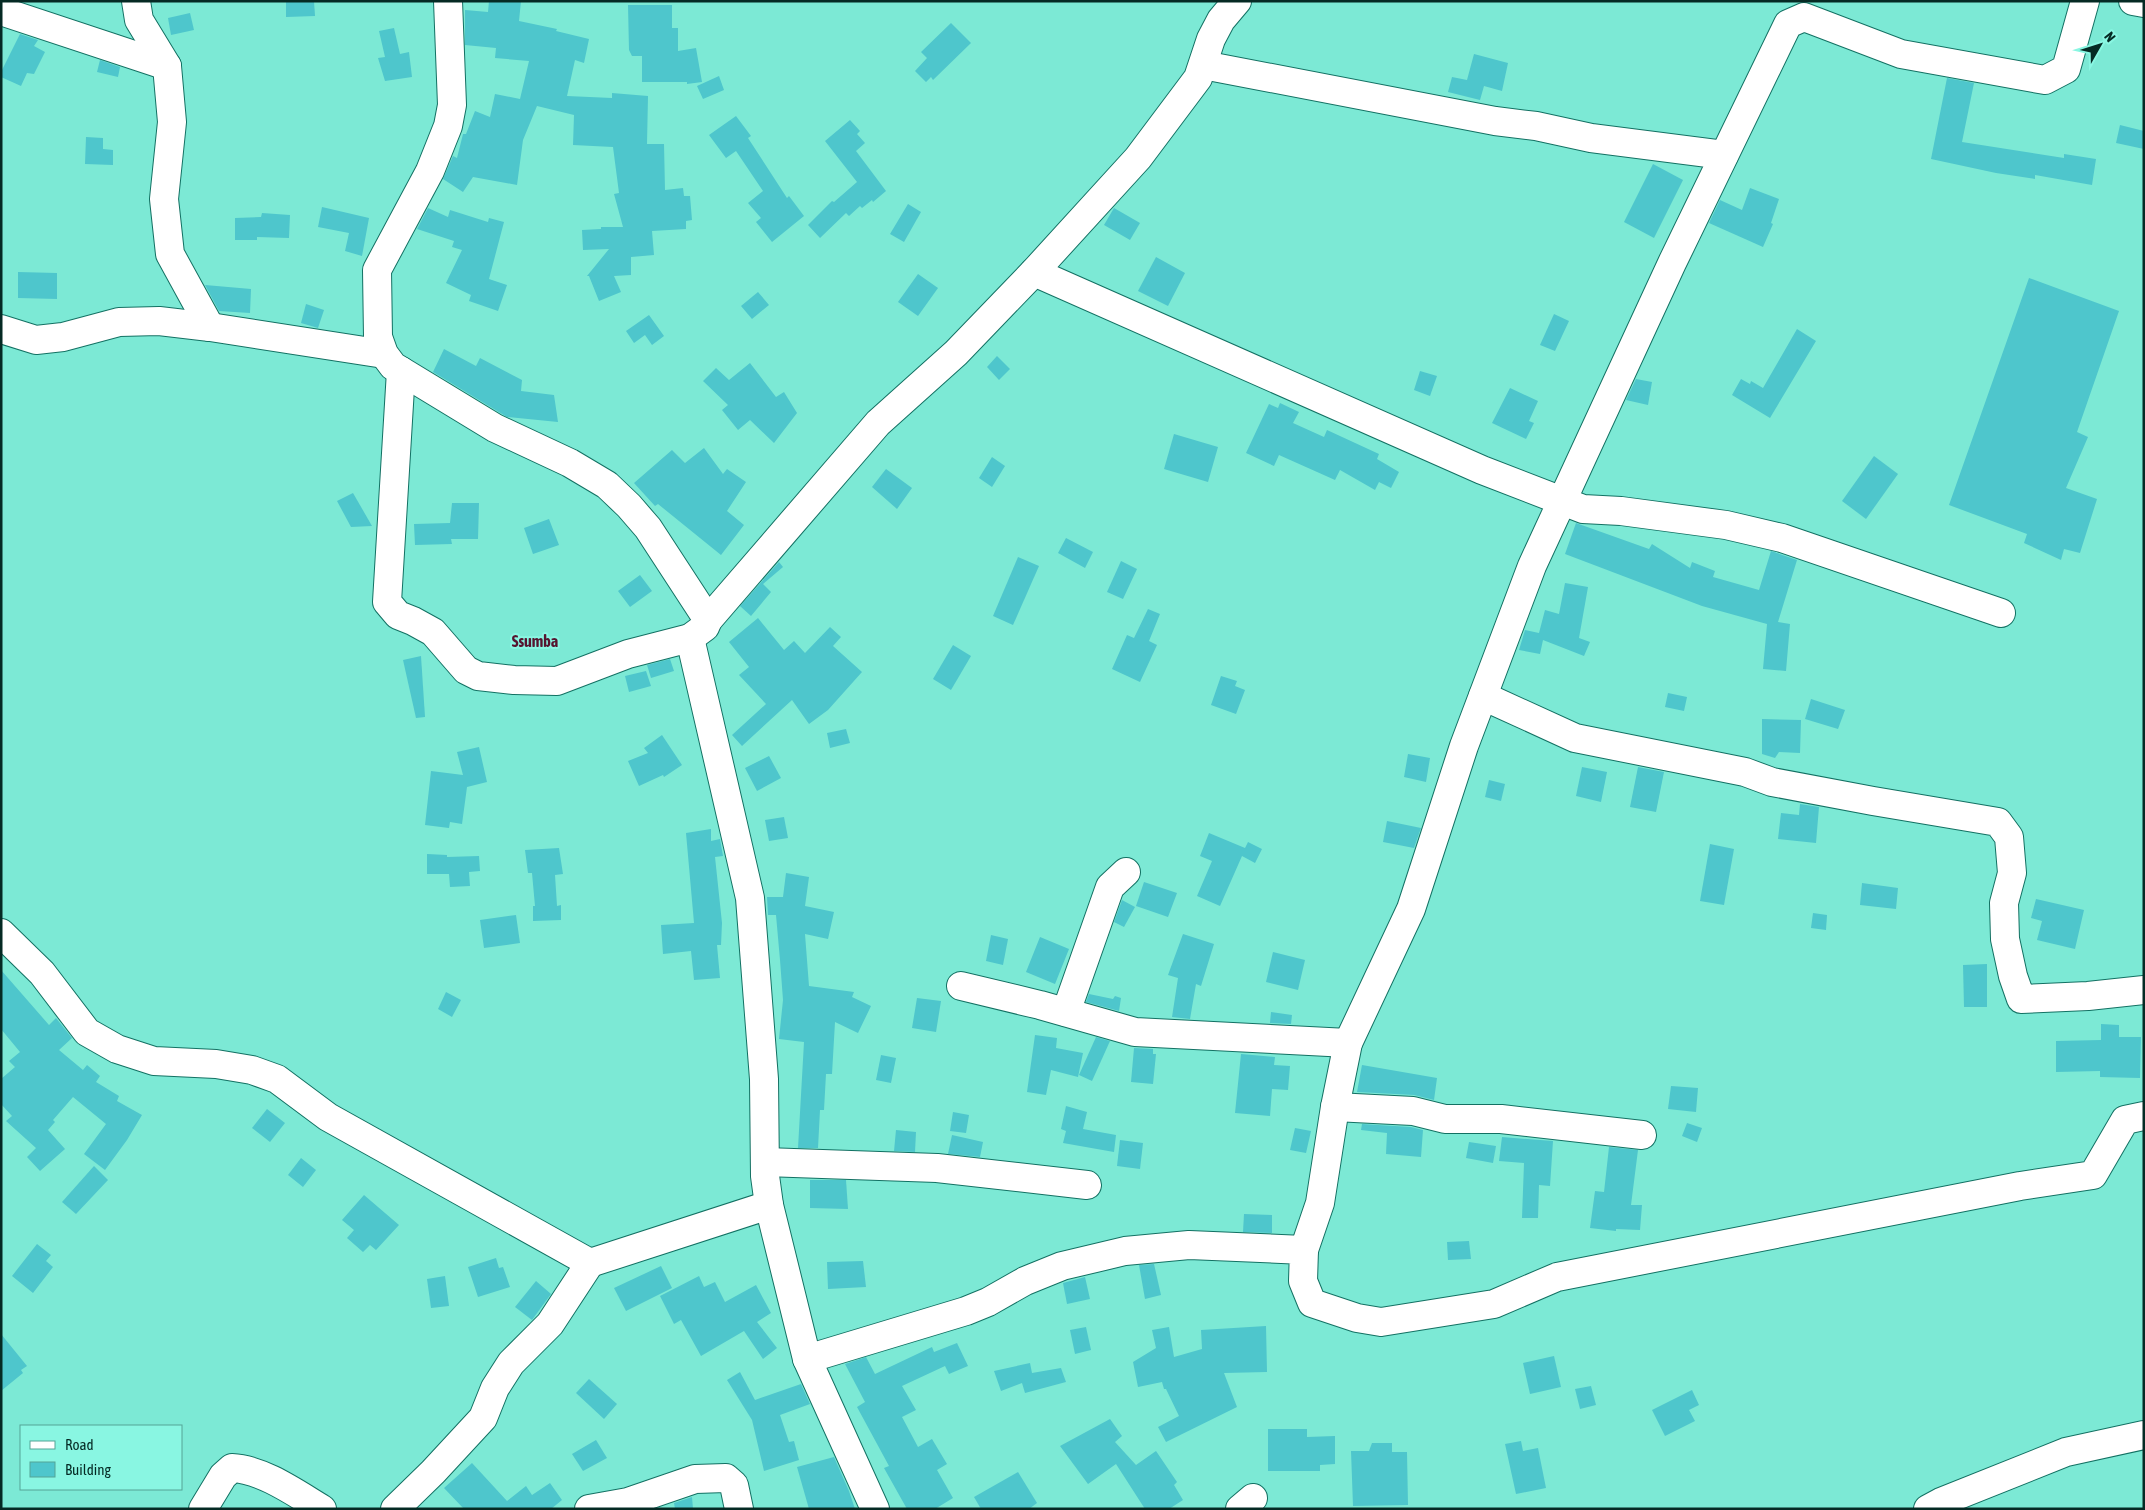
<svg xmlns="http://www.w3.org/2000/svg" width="2145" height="1510" font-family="'Asap Condensed',sans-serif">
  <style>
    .building { fill: #4ec6cc }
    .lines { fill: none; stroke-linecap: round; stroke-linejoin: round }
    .minor-casing { stroke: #137163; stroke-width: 30 }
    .minor { stroke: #fff; stroke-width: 28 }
    .labels { text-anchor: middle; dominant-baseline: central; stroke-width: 4; stroke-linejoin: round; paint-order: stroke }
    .quarter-label { font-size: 16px; font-weight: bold; fill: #56142f; stroke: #89f6e2 }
  </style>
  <rect width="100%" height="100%" fill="#7ce9d5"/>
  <g class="building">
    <polygon points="286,1 314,1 315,16 286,17"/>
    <polygon points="489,1 521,1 519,21 557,29 556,31 589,39 584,63 575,60 567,96 612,98 612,93 648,96 647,144 664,144 665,190 683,188 684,196 690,196 692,220 686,221 686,229 652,231 654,255 631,257 631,275 614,276 621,292 599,301 589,276 587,276 609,249 583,250 582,230 601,229 601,227 623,227 614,194 619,193 613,147 573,145 574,115 537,106 523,140 517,185 473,177 463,192 443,179 453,156 457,158 463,134 466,134 475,111 490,117 495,94 520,99 529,61 495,58 496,48 465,45 465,10 488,12"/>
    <polygon points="628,5 672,5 672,28 678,28 678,51 696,48 702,82 687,84 687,82 642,82 642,56 632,56 629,50"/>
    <polygon points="190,13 194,30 171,35 168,18"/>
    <polygon points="951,23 971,43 933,80 931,77 926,82 915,71 927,58 921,52"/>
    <polygon points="394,28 400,54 409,52 412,77 385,81 378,58 385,57 379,31"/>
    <polygon points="20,34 38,40 34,46 45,52 34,74 27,73 21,86 1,77 1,72"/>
    <polygon points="1474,54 1508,63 1502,91 1484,86 1480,100 1448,92 1452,77 1467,80"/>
    <polygon points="100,60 120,67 118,77 97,72"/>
    <polygon points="719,76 724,90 703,99 697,86"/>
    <polygon points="1947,78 1974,83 1962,142 2064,158 2064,154 2096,159 2092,185 2035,175 2035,179 1996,173 1931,159"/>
    <polygon points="736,116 751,136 748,138 787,198 789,196 804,216 772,242 756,222 761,218 748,203 763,191 736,151 726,158 709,135"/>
    <polygon points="850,120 860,131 857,134 865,143 856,151 886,191 873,202 872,200 862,208 860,206 849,216 846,213 820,238 808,225 832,201 834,202 857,182 825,141"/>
    <polygon points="2120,125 2144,131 2144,149 2116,143"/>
    <polygon points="86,137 103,138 103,149 113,150 113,165 85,164"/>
    <polygon points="1653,164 1683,180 1654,238 1624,222"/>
    <polygon points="1750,188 1779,199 1771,223 1773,224 1763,247 1709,223 1720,200 1742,210"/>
    <polygon points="908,204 921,212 904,242 890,234"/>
    <polygon points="322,207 369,218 362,256 345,251 349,233 318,227"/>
    <polygon points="428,208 448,217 450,210 488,222 489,218 504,222 489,279 507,285 498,311 469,301 471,295 446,283 462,250 452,247 454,241 417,229"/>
    <polygon points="1114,208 1140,223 1130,240 1104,225"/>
    <polygon points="262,213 290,215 289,238 257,237 257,240 235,240 235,218 261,217"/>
    <polygon points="1156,257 1185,273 1168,306 1138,291"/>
    <polygon points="18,272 57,273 57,299 18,298"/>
    <polygon points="918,274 938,288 918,316 898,302"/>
    <polygon points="2029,278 2119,311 2077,432 2088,437 2066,488 2097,499 2080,553 2064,549 2061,560 2024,543 2027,534 1949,505"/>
    <polygon points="205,285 251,289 250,313 219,311"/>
    <polygon points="758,292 769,305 752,319 741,306"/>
    <polygon points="306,304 324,310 318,328 301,323"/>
    <polygon points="1554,314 1569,321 1555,351 1540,345"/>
    <polygon points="649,315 664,336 652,345 645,335 634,343 626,331"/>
    <polygon points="1797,329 1816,341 1770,418 1732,395 1741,379 1750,384 1751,381 1763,388"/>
    <polygon points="444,349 476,366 480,358 522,380 521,391 554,395 558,422 507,417 433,372"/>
    <polygon points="997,356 1010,369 999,380 987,367"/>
    <polygon points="750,363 776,397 784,392 797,413 774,443 750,420 738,430 722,410 728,405 703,381 716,368 729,380"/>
    <polygon points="1420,371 1437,376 1430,396 1414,390"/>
    <polygon points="1636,379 1652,382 1648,405 1626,400"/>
    <polygon points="1510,388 1538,401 1529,421 1534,423 1526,439 1492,423"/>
    <polygon points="1280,403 1299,412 1293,423 1324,437 1327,430 1379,454 1377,459 1399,472 1391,488 1379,482 1375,490 1340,470 1335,480 1279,455 1274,466 1246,453 1269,404 1278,408"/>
    <polygon points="1174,434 1218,447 1208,482 1164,469"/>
    <polygon points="704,448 723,474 727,469 746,482 727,511 744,525 721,555 658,504 655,506 634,483 672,450 685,463"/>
    <polygon points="1874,456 1898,474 1866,519 1842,501"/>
    <polygon points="992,457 1005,466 992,487 979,478"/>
    <polygon points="886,469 912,488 897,509 872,487"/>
    <polygon points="353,493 372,526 351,527 337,501"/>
    <polygon points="452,503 479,503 478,539 451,539 452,544 415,545 414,524 450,523"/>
    <polygon points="549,519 559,545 533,554 524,528"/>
    <polygon points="1576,523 1649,549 1652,544 1690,568 1692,562 1715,571 1713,577 1759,590 1771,551 1797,560 1778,622 1790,624 1786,671 1763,669 1767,624 1702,606 1565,554"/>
    <polygon points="1066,538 1093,552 1085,568 1058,553"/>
    <polygon points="1018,557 1039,566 1013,625 993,616"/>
    <polygon points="1121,561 1137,569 1123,599 1107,592"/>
    <polygon points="779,562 783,567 763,584 771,592 751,616 740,606"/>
    <polygon points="640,575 652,591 630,607 618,591"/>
    <polygon points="1565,583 1588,587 1579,638 1590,642 1584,656 1543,640 1540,654 1519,650 1525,630 1539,633 1545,610 1559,614"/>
    <polygon points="1148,609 1160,614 1149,641 1157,645 1140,682 1112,669 1127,635 1134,638"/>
    <polygon points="758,618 784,650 794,641 805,653 830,627 841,637 833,646 862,672 828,710 809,724 792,700 742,746 732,735 766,704 739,675 749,667 729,642"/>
    <polygon points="953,645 971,656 951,690 933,679"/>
    <polygon points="421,656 425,717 416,718 403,660"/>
    <polygon points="670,659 674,671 651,678 647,665"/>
    <polygon points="646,671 651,686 629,692 625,676"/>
    <polygon points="1221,676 1237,681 1235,686 1245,690 1236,714 1211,705"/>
    <polygon points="1668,693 1687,697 1684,711 1665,707"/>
    <polygon points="1811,699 1845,710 1838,729 1805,719"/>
    <polygon points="1762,719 1801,720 1800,753 1779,752 1775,758 1762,754"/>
    <polygon points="846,729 850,743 830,748 827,733"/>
    <polygon points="662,735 682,765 664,777 663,775 639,786 628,761 648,753 644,748"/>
    <polygon points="479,747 487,782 467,787 462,824 450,822 449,828 425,825 431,771 463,775 457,752"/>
    <polygon points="1408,754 1430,758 1426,782 1404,777"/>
    <polygon points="769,756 781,778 757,791 745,768"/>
    <polygon points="1582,767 1607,772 1601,802 1576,796"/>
    <polygon points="1638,767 1664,772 1656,812 1630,807"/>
    <polygon points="1489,780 1505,784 1501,801 1485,797"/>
    <polygon points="1800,804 1819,807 1816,843 1778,839 1781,813 1799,815"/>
    <polygon points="784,817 788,838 769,841 765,820"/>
    <polygon points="1387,821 1421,828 1414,848 1383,842"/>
    <polygon points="711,829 711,841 720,839 723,856 715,857 722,923 721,945 717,945 720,978 694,980 691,951 663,954 661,925 694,923 686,833"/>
    <polygon points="1209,833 1245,848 1248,842 1262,849 1255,863 1242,856 1220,906 1197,896 1212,861 1200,856"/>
    <polygon points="1710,844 1734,849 1724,905 1700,901"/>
    <polygon points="559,848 563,874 555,875 557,906 561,905 561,920 533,921 533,906 535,906 532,873 528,873 525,850"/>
    <polygon points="427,854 447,855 447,857 479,856 480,871 469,872 470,886 450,887 449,874 427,874"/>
    <polygon points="786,873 809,877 805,906 834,912 828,939 805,934 809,986 854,992 852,997 871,1006 858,1033 835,1022 832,1074 826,1074 824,1110 820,1110 818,1148 798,1148 804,1042 779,1039 783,1000 780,960 776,915 768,915 767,897 783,897"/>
    <polygon points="1144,882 1177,893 1168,917 1136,906"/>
    <polygon points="1862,883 1898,888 1896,909 1860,905"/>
    <polygon points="2036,899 2084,910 2075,949 2037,940 2042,921 2031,918"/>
    <polygon points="1122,900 1135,907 1124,927 1114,922"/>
    <polygon points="1813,913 1827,915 1826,930 1811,928"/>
    <polygon points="516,915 520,943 484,948 480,920"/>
    <polygon points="1183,934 1214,944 1201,986 1196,984 1190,1019 1172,1017 1178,978 1168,975"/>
    <polygon points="991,935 1008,939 1003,965 986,961"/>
    <polygon points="1040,937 1069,949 1055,984 1026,972"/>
    <polygon points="1273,952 1305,960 1298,990 1266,982"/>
    <polygon points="1987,964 1987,1007 1964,1007 1963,965"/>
    <polygon points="1,970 49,1025 56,1018 72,1038 59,1050 83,1070 87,1065 100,1076 96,1082 119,1096 117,1101 142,1115 127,1140 105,1170 84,1154 106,1124 73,1097 53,1120 55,1122 48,1130 65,1149 40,1171 27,1157 36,1148 6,1121 12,1116 1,1104 1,1079 15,1067 9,1061 20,1052 1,1029"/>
    <polygon points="446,992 461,1000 452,1017 438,1009"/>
    <polygon points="1089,994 1113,999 1115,996 1121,998 1119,1011 1086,1002"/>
    <polygon points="917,998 941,1001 936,1032 912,1028"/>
    <polygon points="1271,1012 1292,1015 1291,1024 1270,1023"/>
    <polygon points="2101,1024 2119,1025 2119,1037 2141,1037 2140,1078 2100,1077 2100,1071 2056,1072 2056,1041 2101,1040"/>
    <polygon points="1035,1035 1057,1038 1056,1048 1083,1053 1078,1077 1051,1070 1046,1095 1027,1092"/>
    <polygon points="1096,1037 1110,1041 1092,1081 1079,1075"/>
    <polygon points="1134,1048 1153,1049 1153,1054 1156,1054 1153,1084 1131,1082"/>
    <polygon points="1241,1054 1275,1057 1274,1065 1290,1066 1288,1090 1272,1089 1270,1116 1235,1113"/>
    <polygon points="881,1055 896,1058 891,1083 876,1080"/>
    <polygon points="1362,1065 1437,1078 1434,1100 1414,1095 1357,1092"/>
    <polygon points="1671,1086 1698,1088 1696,1112 1668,1109"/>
    <polygon points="1066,1106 1087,1112 1083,1129 1116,1135 1114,1152 1063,1143 1066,1131 1061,1129"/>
    <polygon points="267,1109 285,1123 270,1142 252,1128"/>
    <polygon points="953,1112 969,1115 966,1133 950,1131"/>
    <polygon points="1687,1123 1702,1128 1697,1142 1682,1136"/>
    <polygon points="1362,1124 1411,1127 1423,1130 1421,1157 1386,1154 1387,1133 1361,1130"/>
    <polygon points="1295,1128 1311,1131 1306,1153 1290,1150"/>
    <polygon points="896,1130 916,1132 915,1152 894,1151"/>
    <polygon points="952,1135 983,1142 980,1157 948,1154"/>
    <polygon points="1502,1137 1553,1141 1550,1186 1539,1185 1538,1218 1522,1218 1524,1163 1499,1161"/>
    <polygon points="1120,1140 1143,1143 1140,1169 1117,1166"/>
    <polygon points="1469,1142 1496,1146 1493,1163 1466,1158"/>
    <polygon points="1609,1147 1638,1150 1631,1205 1642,1205 1640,1230 1616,1229 1616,1231 1590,1228 1595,1191 1604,1192"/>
    <polygon points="301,1158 316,1170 303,1187 288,1175"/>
    <polygon points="94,1166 108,1180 76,1214 62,1202"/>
    <polygon points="810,1180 846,1180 848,1209 810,1208"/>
    <polygon points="364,1195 399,1225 376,1250 370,1245 363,1252 347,1238 354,1230 342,1220"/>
    <polygon points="1244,1214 1272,1215 1272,1233 1243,1232"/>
    <polygon points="1469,1241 1471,1259 1448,1260 1447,1242"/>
    <polygon points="37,1244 51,1255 46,1261 53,1267 33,1293 12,1276"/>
    <polygon points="496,1258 499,1268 503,1267 510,1287 478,1297 468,1267"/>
    <polygon points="863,1261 866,1287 828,1289 827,1262"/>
    <polygon points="1154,1264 1161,1295 1145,1299 1139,1265"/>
    <polygon points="661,1266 672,1288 626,1311 614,1288"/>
    <polygon points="445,1276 449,1306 431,1308 427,1279"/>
    <polygon points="699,1276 704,1287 715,1282 725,1302 756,1285 771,1313 757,1322 777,1348 763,1359 744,1331 701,1356 681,1320 674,1324 660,1296"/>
    <polygon points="1085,1277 1090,1299 1067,1304 1063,1283"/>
    <polygon points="536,1281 551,1294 532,1320 515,1307"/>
    <polygon points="1266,1326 1267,1372 1224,1373 1237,1407 1166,1442 1158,1427 1179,1416 1166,1389 1164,1389 1162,1382 1138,1387 1133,1362 1156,1348 1152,1330 1169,1327 1174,1357 1202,1349 1201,1330"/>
    <polygon points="1086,1327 1091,1350 1075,1354 1070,1330"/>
    <polygon points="1,1334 27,1366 21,1370 23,1373 1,1391"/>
    <polygon points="957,1343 968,1366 949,1374 945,1366 902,1386 916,1410 902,1417 918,1447 932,1439 947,1464 937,1470 953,1498 935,1509 907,1509 884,1468 889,1466 857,1407 865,1402 845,1364 866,1357 875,1374 932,1347 934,1352"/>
    <polygon points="1554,1356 1561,1387 1530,1394 1523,1363"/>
    <polygon points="1030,1363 1032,1373 1061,1368 1066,1382 1025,1393 1022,1383 1001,1391 994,1371"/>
    <polygon points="740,1372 755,1400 801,1384 810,1404 780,1415 789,1442 794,1441 799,1460 764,1471 752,1420 727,1380"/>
    <polygon points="589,1379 617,1404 604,1419 576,1393"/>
    <polygon points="1591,1386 1596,1405 1580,1409 1575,1389"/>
    <polygon points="1692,1390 1699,1405 1689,1410 1695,1421 1665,1436 1652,1410"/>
    <polygon points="1110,1419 1122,1436 1115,1442 1136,1465 1156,1451 1177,1482 1174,1485 1183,1500 1169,1509 1145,1509 1116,1464 1088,1484 1060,1446"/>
    <polygon points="1268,1429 1307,1429 1307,1437 1335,1436 1335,1464 1320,1465 1320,1471 1268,1471"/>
    <polygon points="596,1440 607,1458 583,1471 572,1454"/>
    <polygon points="1521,1441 1523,1451 1538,1448 1546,1488 1516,1494 1505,1444"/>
    <polygon points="1372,1443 1392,1443 1392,1452 1407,1452 1408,1505 1353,1506 1351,1451 1369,1451"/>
    <polygon points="834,1457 849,1491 855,1509 809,1509 797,1467"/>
    <polygon points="472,1463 507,1501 526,1486 532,1495 550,1483 562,1500 551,1509 464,1509 444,1488"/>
    <polygon points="1018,1472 1037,1503 1029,1509 981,1509 974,1497"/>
    <polygon points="692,1497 693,1509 675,1509 674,1503"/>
  </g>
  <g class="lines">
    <defs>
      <g id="minor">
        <polyline points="136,1 139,20 167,66 172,122 164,199 170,254 210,327"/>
        <polyline points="448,1 452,105 448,126 430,171 377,270 378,337 384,354 393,366 495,428 570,463 607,485 629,506 648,528 708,620"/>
        <polyline points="2133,1 2144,3"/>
        <polyline points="1,11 167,66"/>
        <polyline points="1203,65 1495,121 1536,126 1591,138 1724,155"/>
        <polyline points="1034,272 1482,470 1583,509 1621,511 1726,525 1782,538 2001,613"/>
        <polyline points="1,329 36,340 63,337 119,322 159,321 210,327 384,354"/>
        <polyline points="401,371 387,602 398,615 413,621 433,632 466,670 478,676 514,680 557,681 628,654 690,638 705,627 708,620 878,423 956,353 1034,272 1138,158 1198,78 1211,39 1221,20 1237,1"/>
        <polyline points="690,638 750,898 764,1079 765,1176 769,1205 807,1359 875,1509"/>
        <polyline points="1483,696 1575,738 1745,772 1772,782 1873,801 1998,822 2009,837 2012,873 2004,903 2005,939 2013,976 2021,999 2088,996 2144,990"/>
        <polyline points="1,933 42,973 87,1032 117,1049 154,1061 216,1064 252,1070 277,1079 328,1117 590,1263 769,1205"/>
        <polyline points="961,986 1040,1005 1135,1032 1348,1043"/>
        <polyline points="1066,1012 1110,887 1126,872"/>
        <polyline points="1335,1107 1413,1111 1445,1119 1501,1119 1642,1135"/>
        <polyline points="765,1162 937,1168 1087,1185"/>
        <polyline points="1304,1250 1320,1203 1335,1107 1348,1043 1411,909 1464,746 1532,566 1672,263 1788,24 1804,17 1901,54 2045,80 2066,69 2085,1"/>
        <polyline points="807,1359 966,1311 988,1302 1025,1281 1062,1266 1125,1251 1189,1245 1304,1250 1303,1281 1312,1303 1357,1318 1381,1322 1494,1304 1557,1277 2020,1186 2093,1175 2125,1120 2144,1116"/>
        <path d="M203,1509L223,1476L232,1468C262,1469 297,1494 322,1509"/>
        <polyline points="395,1509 433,1472 483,1418 495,1388 511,1363 550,1324 590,1263"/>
        <polyline points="589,1509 628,1502 695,1479 726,1478 734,1485 739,1509"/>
        <polyline points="1240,1509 1253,1498"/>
        <polyline points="1928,1509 1941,1502 2066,1452 2144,1435"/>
      </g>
    </defs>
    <use href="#minor" class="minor-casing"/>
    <use href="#minor" class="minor"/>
  </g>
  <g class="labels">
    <g class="quarter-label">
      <text x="535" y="641">Ssumba</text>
    </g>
  </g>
  <rect width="2145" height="1510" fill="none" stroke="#052a24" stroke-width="5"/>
  <rect x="20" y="1425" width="162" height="65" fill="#89f6e2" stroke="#54a496"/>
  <rect x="30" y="1441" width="25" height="8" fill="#ffffff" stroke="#54a496"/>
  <text x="65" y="1450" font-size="15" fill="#052a24">Road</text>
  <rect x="30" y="1462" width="25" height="15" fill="#4ec6cc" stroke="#54a496"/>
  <text x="65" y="1475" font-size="15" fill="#052a24">Building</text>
  <g transform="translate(2100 45) rotate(51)" stroke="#89f6e2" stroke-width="4" paint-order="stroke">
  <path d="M0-4L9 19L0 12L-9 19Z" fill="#052a24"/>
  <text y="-8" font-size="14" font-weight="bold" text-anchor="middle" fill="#052a24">N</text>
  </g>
</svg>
